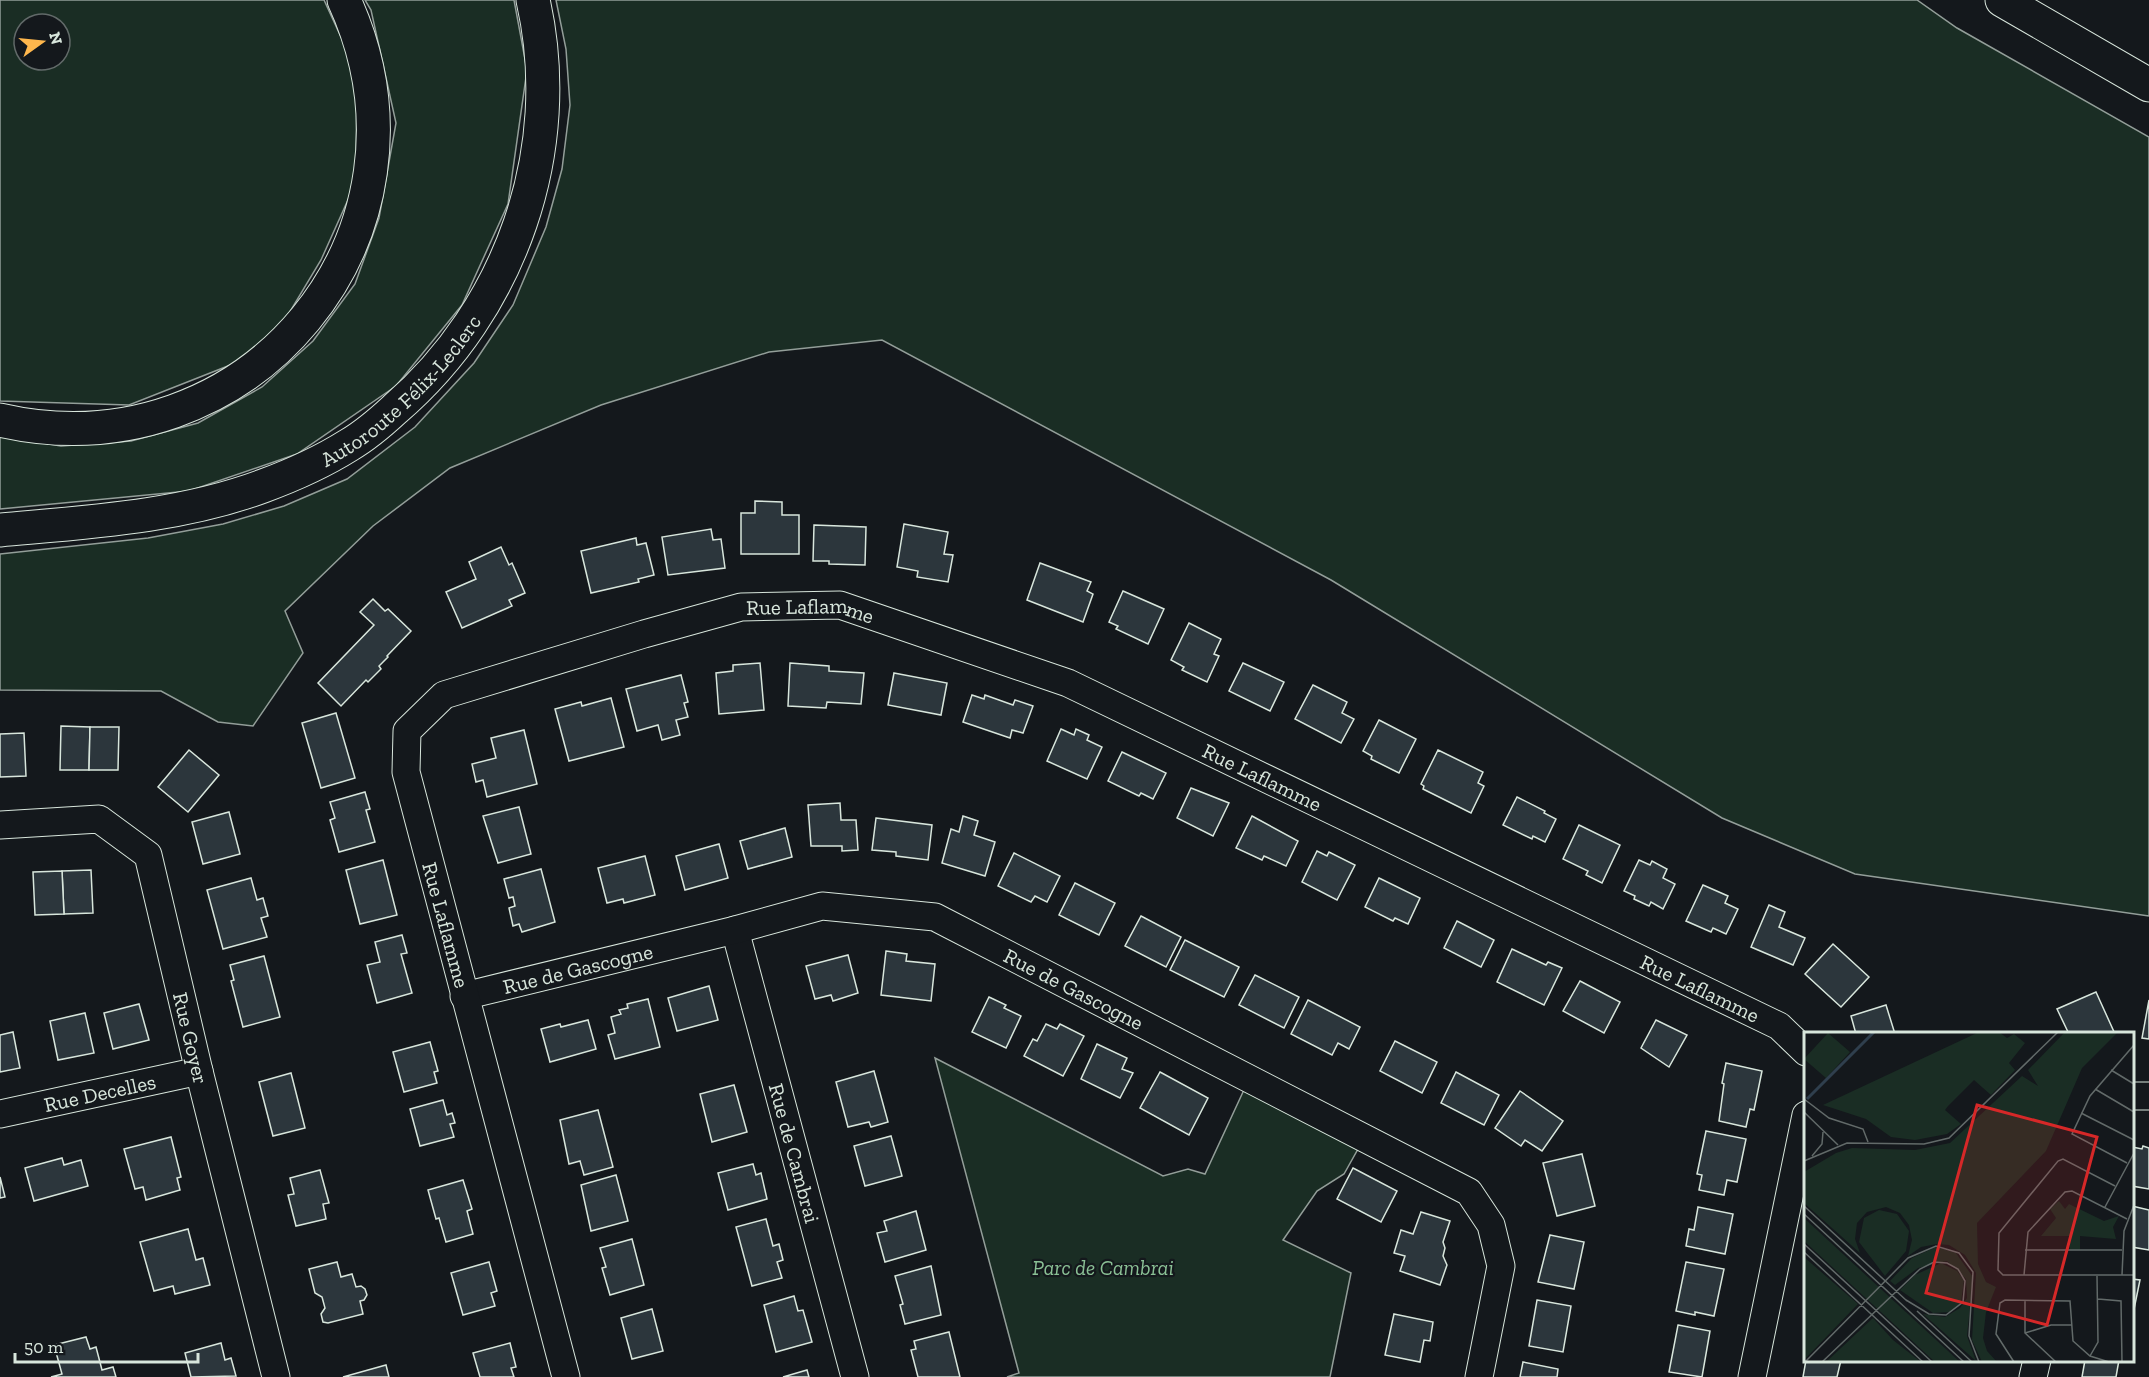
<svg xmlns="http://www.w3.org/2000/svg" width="2149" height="1377" font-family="'Zilla Slab',serif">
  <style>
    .green { fill: #1a2d24; stroke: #939e99; stroke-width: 1.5; fill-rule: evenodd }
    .building { fill: #2c363c; stroke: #d8e6dc; stroke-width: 1.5 }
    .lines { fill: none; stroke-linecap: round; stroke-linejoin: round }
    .minor-casing { stroke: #d8e6dc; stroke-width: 29 }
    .major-casing { stroke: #d8e6dc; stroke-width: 35 }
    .highway-casing { stroke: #d8e6dc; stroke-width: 35 }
    .minor { stroke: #14181c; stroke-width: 27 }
    .major { stroke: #14181c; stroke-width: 33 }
    .highway { stroke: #14181c; stroke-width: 33 }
    .labels { text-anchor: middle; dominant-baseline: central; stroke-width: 4.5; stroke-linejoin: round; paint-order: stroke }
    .street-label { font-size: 21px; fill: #d8e6dc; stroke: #14181c }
    .park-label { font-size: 21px; font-style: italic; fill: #8ac095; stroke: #14181c }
    .inset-river { fill: none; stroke: #2f3f4d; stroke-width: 3 }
    .inset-road { fill: none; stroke: #626a69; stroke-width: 1.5 }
    .view { fill: #d62828; fill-opacity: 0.15; stroke: #d62828; stroke-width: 3 }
    .inset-edge { fill: none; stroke: #d8e6dc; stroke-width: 3 }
  </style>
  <rect width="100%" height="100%" fill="#14181c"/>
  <g class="green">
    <path d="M0,0H324L357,72L356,182L321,260L285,320L238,362L129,405L0,401ZM24,24H60V60H24Z"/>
    <polygon points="365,0 514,0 527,70 508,204 462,305 396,386 297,454 189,491 0,509 0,436 61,446 131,441 198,423 262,387 313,341 355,284 379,218 396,123 371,10"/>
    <polygon points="556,0 1917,0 1957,28 2149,137 2149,916 1855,874 1722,818 1331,580 882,340 769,352 601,405 450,468 373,526 285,611 303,653 253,726 218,722 161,691 0,690 0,554 148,538 223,524 284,506 347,479 415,427 474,363 513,305 546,227 562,169 570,105 566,49"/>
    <polygon points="935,1058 1163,1176 1188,1169 1205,1174 1249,1079 1358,1149 1344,1174 1317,1191 1283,1240 1351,1273 1330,1377 1007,1377 1019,1373"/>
  </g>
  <g class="building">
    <polygon points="755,501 782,502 782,515 799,515 799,554 741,554 741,513 755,513"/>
    <polygon points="904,524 948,532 944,554 953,555 948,582 917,577 918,571 897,567"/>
    <polygon points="814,525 866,527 865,565 829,564 829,561 813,561"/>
    <polygon points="711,529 713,540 721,539 725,568 668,575 662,537"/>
    <polygon points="636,538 637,545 646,543 654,575 638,579 639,582 591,593 581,551"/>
    <polygon points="501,547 509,565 512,563 525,593 509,600 512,606 462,628 446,592 476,579 469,562"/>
    <polygon points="1040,563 1091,582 1087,591 1093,594 1083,622 1027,600"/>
    <polygon points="1123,591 1164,609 1148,644 1116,629 1118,626 1109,622"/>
    <polygon points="373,599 385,611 388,609 411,631 387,656 388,657 379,666 381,669 368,682 366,680 341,706 318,683 374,625 360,612"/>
    <polygon points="1189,623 1221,639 1214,654 1219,656 1207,682 1182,670 1184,667 1171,660"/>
    <polygon points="760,663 764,710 719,714 716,673 733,671 733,665"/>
    <polygon points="790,663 829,666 829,671 864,673 861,704 827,702 826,708 788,706"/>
    <polygon points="1243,663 1284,682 1270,711 1229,691"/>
    <polygon points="894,673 947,683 941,715 888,705"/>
    <polygon points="681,675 688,702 684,703 688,717 676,720 680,735 662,740 658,725 637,731 626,689"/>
    <polygon points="1313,685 1347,702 1342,713 1354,719 1341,743 1295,719"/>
    <polygon points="972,695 984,699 985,695 1013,705 1015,700 1033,706 1023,733 1012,730 1010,738 963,722"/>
    <polygon points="611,698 624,747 569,761 555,709 581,702 582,706"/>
    <polygon points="336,713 355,778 321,788 302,723"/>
    <polygon points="1379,720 1416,739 1399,773 1371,759 1372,756 1363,751"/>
    <polygon points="61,726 90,727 89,770 60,770"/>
    <polygon points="90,727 119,727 118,770 89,770"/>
    <polygon points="1061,729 1074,735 1076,729 1089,735 1087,740 1102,747 1087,779 1047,761"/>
    <polygon points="524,730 537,784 487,797 483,780 476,782 472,764 496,758 491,738"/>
    <polygon points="24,733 26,776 0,777 0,734"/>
    <polygon points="189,750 219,775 188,812 158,787"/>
    <polygon points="1438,750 1483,772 1478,783 1484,786 1471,813 1423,789 1424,786 1421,784"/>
    <polygon points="1122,752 1166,773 1153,799 1141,793 1139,796 1108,781"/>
    <polygon points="1191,788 1229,803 1213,836 1177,818"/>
    <polygon points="365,792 370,809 366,810 375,842 339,852 330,820 335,818 330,802"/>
    <polygon points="1517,797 1545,811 1544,813 1556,819 1545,842 1533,836 1532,839 1503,825"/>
    <polygon points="840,803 841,820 856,820 858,850 842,851 842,846 811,846 808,805"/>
    <polygon points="519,807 531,854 498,863 483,816"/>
    <polygon points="229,812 240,854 203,864 192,822"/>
    <polygon points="963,816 978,821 974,835 995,842 985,876 942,863 951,829 959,832"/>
    <polygon points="1252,816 1298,841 1286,866 1264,856 1262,860 1236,848"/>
    <polygon points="876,818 932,825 928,860 896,856 896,852 872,850"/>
    <polygon points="1579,825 1620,845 1602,883 1586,875 1588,871 1563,859"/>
    <polygon points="785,828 792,857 748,869 740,841"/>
    <polygon points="719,844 728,878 685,890 676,856"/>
    <polygon points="1317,851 1327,856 1329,852 1355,865 1337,900 1302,882"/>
    <polygon points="1014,853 1060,876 1047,902 1035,896 1031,902 998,886"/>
    <polygon points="645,856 655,895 624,903 623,899 607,903 598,868"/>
    <polygon points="383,860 397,915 360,924 346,870"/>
    <polygon points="1639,860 1650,865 1652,861 1667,869 1663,878 1675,884 1663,909 1651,902 1649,906 1634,899 1635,896 1624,891"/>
    <polygon points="541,869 555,922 522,932 519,924 513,926 509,908 515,906 513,897 509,898 504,879"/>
    <polygon points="91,870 93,913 64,914 62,871"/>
    <polygon points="62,871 64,914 35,915 33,872"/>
    <polygon points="251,878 257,900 263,898 268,916 261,918 267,937 223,949 207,890"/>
    <polygon points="1379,878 1420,898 1408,924 1395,918 1393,921 1365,907"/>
    <polygon points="1075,883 1115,903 1099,935 1059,915"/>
    <polygon points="1703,885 1728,896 1725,903 1738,909 1726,934 1713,928 1711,932 1686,921"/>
    <polygon points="1769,905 1785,912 1779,927 1805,938 1793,965 1751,947"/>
    <polygon points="1141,916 1181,937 1166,967 1125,946"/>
    <polygon points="1457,921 1494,940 1481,967 1444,948"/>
    <polygon points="402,935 407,953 401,954 412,993 377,1003 367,965 380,962 375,942"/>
    <polygon points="1185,940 1239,967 1224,997 1170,970"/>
    <polygon points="1833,944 1869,977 1841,1007 1805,974"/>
    <polygon points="1512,949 1546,965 1548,962 1562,968 1544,1005 1497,982"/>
    <polygon points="886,951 907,954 906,961 935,964 931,1001 881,995"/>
    <polygon points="848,955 858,993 833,1001 831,995 815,999 806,966"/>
    <polygon points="264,956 280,1017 243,1027 231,981 234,980 230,965"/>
    <polygon points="1255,975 1299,997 1284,1028 1239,1005"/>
    <polygon points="1580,981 1620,1002 1604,1033 1563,1011"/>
    <polygon points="709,986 718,1020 677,1031 668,998"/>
    <polygon points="2096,992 2115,1034 2069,1034 2057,1009"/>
    <polygon points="989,997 1006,1005 1004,1008 1021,1016 1006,1048 972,1032"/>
    <polygon points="648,999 660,1047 615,1059 608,1035 615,1033 611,1017 621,1014 619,1010 628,1008 627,1004"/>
    <polygon points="1308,1000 1360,1027 1349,1049 1338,1043 1332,1055 1291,1034"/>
    <polygon points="2149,1000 2149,1039 2142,1038"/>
    <polygon points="139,1004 149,1040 113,1049 104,1013"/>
    <polygon points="1886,1005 1895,1034 1856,1034 1851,1016"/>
    <polygon points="85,1013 94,1053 58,1060 50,1021"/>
    <polygon points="588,1020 596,1049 550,1062 541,1029 560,1024 561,1027"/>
    <polygon points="1656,1020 1687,1035 1669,1067 1641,1048"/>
    <polygon points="1046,1024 1057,1029 1060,1024 1084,1036 1063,1076 1024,1056 1033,1039 1037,1041"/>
    <polygon points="13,1032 20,1068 0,1072 0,1035"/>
    <polygon points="1395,1041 1437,1062 1422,1093 1380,1071"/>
    <polygon points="430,1042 438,1071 434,1072 437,1083 404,1092 393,1052"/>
    <polygon points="1097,1044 1127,1058 1122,1069 1133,1073 1120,1098 1081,1079"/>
    <polygon points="1726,1063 1762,1071 1754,1110 1750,1109 1746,1127 1719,1121 1724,1084 1722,1083"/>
    <polygon points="874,1071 888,1122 871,1127 869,1122 848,1127 836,1082"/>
    <polygon points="1160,1072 1208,1098 1189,1135 1140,1108"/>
    <polygon points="1456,1072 1499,1095 1484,1125 1441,1103"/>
    <polygon points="291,1073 305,1128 273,1136 259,1082"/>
    <polygon points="734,1085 747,1132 712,1142 700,1094"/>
    <polygon points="1520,1091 1563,1121 1542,1151 1525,1140 1521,1146 1495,1128"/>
    <polygon points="443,1100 447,1115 452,1113 455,1123 450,1124 454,1137 420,1146 410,1109"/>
    <polygon points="598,1110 613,1167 584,1175 580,1161 569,1164 560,1120"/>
    <polygon points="1706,1131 1746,1139 1737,1182 1727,1180 1724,1195 1699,1190 1702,1175 1697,1174"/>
    <polygon points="891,1136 902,1176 865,1186 854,1146"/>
    <polygon points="171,1137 181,1177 177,1178 180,1190 146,1200 143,1187 135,1189 124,1149"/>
    <polygon points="2143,1146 2149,1148 2149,1189 2132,1186 2132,1147 2142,1149"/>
    <polygon points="1582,1154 1595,1206 1557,1216 1543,1163"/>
    <polygon points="62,1158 64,1165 81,1160 88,1186 34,1201 25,1168"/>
    <polygon points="753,1164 756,1175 761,1173 767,1199 728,1210 718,1173"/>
    <polygon points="1353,1168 1397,1191 1381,1222 1337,1199"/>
    <polygon points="320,1170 329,1203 323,1204 326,1219 296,1226 288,1195 294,1194 290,1178"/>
    <polygon points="616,1175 628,1221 591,1231 581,1185"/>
    <polygon points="0,1177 5,1197 0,1198"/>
    <polygon points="463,1180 472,1209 467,1211 473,1234 446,1242 439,1218 436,1219 428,1190"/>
    <polygon points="2132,1206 2149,1210 2149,1250 2132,1247"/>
    <polygon points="1698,1207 1733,1214 1725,1254 1686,1246 1689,1229 1694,1230"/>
    <polygon points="916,1211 926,1250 885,1262 877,1233 887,1231 884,1221"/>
    <polygon points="1421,1212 1450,1221 1443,1242 1445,1248 1443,1256 1447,1265 1440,1285 1400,1271 1405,1256 1394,1253 1401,1230 1413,1234"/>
    <polygon points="766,1219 773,1246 779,1244 783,1260 777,1262 782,1278 752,1286 736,1227"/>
    <polygon points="188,1229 196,1260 203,1258 210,1285 175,1294 173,1286 154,1291 140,1242"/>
    <polygon points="1550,1235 1584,1242 1574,1289 1538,1282"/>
    <polygon points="632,1239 644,1285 610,1295 602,1268 606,1267 600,1248"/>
    <polygon points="337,1262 341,1277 352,1274 356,1287 361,1286 365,1289 367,1295 364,1300 360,1301 363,1314 328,1323 323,1322 321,1314 325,1308 322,1297 315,1293 309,1269"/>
    <polygon points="489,1262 497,1291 491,1293 495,1306 463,1315 451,1273"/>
    <polygon points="1686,1262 1724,1269 1714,1316 1695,1312 1695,1315 1676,1311"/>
    <polygon points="931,1266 941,1315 905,1324 900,1305 903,1304 895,1276"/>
    <polygon points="2132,1279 2140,1280 2132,1319"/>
    <polygon points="794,1296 798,1311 803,1310 812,1342 776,1352 764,1305"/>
    <polygon points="1537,1300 1571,1306 1563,1352 1529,1346"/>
    <polygon points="652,1309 663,1351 632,1359 621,1318"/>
    <polygon points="1394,1314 1433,1322 1430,1341 1424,1340 1420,1362 1385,1355"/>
    <polygon points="1678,1325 1710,1331 1702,1377 1669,1372"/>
    <polygon points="949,1332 960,1377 918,1377 911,1350 916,1349 914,1341"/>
    <polygon points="86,1337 90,1349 96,1347 102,1370 113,1367 116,1377 51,1377 62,1374 54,1345"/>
    <polygon points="221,1343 225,1360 231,1358 236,1376 191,1377 185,1353"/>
    <polygon points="510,1343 516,1367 511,1368 514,1377 480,1377 473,1353"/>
    <polygon points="1806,1360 1841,1360 1837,1377 1803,1377"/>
    <polygon points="2085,1360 2119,1360 2116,1377 2082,1377"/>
    <polygon points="1523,1362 1558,1369 1557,1377 1520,1377"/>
    <polygon points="386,1365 389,1377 343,1377"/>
    <polygon points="807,1370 809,1377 783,1377"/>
  </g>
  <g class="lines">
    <defs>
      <g id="minor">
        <path id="s1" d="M0,825L99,819L148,855L199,1071L276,1377"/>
        <path id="s2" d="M735,930L855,1377"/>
        <path id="s3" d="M464,996L735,930L822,906L935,917L1469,1192L1491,1225L1501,1266L1479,1377"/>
        <polyline points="2132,1096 2149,1096"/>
        <path id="s4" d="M0,1114L199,1071"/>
        <path id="s5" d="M566,1377L406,772L407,731L444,695L644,634L741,607L840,605L1068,683L1779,1026L1806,1052"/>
        <polyline points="1752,1377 1806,1115"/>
        <polyline points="2033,1377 2037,1360"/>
      </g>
      <polyline id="major" points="2002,0 2149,85"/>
      <g id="highway">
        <path d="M0,420C249,477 451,233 344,0"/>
        <path id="s6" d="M0,530C88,522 180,517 263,486C293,475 322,462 349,445C366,435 381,422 395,409C511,309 567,150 533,0"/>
      </g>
    </defs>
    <use href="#minor" class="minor-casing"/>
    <use href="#major" class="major-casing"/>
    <use href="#highway" class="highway-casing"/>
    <use href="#minor" class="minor"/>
    <use href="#major" class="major"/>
    <use href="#highway" class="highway"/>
  </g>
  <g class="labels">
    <g class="street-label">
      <text stroke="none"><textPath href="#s6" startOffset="438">Autoroute Félix-Leclerc</textPath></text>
      <text stroke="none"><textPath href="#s5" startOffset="1098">Rue Laflamme</textPath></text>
      <text stroke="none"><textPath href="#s5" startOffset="1584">Rue Laflamme</textPath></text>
      <text transform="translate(446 925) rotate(75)">Rue Laflamme</text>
      <text stroke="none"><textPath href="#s3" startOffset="117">Rue de Gascogne</textPath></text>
      <text stroke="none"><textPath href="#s5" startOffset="2070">Rue Laflamme</textPath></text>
      <text stroke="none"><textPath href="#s3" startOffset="639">Rue de Gascogne</textPath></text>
      <text stroke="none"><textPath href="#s1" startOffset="348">Rue Goyer</textPath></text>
      <text stroke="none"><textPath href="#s4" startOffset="102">Rue Decelles</textPath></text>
      <text stroke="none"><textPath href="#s2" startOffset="231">Rue de Cambrai</textPath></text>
    </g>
    <g class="park-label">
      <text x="1103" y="1267">Parc de Cambrai</text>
    </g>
  </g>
  <g transform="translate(1804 1032)">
    <rect width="330" height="330" fill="#14181c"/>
    <path d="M175,0H195L203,6L210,2L221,11L205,31L211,38L187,63L170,48L144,74L141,78L157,92L143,102L111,108L87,105L62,87L19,73ZM261,0H314L278,36L242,119L173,191L174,232L182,250L192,255L182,280L179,306L183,319L193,330H178L168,308L172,241L161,223L145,213L133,212L117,215L104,224L108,208L105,193L96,181L82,175L63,180L53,191L51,207L56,221L0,171V140L32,121L48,116L111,118L146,111L218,44L234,54L224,38ZM24,1L46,20L22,46L0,27ZM255,169L261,177L265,172L300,189L315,184L309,195L312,207L276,204V218H266V204H237L252,186L246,177ZM75,178L93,182L105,199L102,219L81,244L55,210L60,186ZM0,186L156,330H131L0,209ZM132,215L152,221L169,245L163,304L172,329L119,282L141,285L156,276L163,266L162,247L143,229L114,236L91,253L86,249L108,226ZM0,225L54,272L0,328ZM137,231L153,239L160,248L157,271L147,280L129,281L96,258L111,243ZM69,286L89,308L117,330H22Z" fill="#1a2d24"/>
    <path class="inset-river" d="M3,67L70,0"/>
    <path class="inset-road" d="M307,38L330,52M291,57L330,80M0,67L25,86L59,97L64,110M0,80L34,113M277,81L330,108M8,124L18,112L19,100M0,129L43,111L120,112L145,106L254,0M323,131L268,102L286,64L330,13M311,154L259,127L254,129L195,201L194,238L199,243H330M0,174L103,269M301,175L330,121M0,182L160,330M0,212L128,330M221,218H318M0,220L119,330M220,243L224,200L261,160L268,159L323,187M318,243L320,199L330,173M294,267L317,269L318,330M221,268V301L252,330M113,279L168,330M221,301L247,293H268M286,324L294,310L293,244M1,330L104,226L132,214L155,221L169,240L165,304L175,330M18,330L116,237L130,230L143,231L154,237L161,249L159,270L142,283L125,282L102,268M210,330L192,302L196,271L201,268L266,269L269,309L286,324L305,330"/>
    <path class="view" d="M173,73L293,105L243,293L122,261Z"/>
    <rect width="330" height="330" class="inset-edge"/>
  </g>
  <g transform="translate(42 42) rotate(75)"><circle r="28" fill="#14181c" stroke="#626a69" stroke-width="1.5"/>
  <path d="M0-4.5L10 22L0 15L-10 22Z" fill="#ffb74d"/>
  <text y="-9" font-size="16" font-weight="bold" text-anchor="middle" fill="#d8e6dc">N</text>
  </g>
  <path d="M15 1353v9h183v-9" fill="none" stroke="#d8e6dc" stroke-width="3"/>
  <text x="24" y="1353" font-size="18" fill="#d8e6dc" stroke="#14181c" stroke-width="4.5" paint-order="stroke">50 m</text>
</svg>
